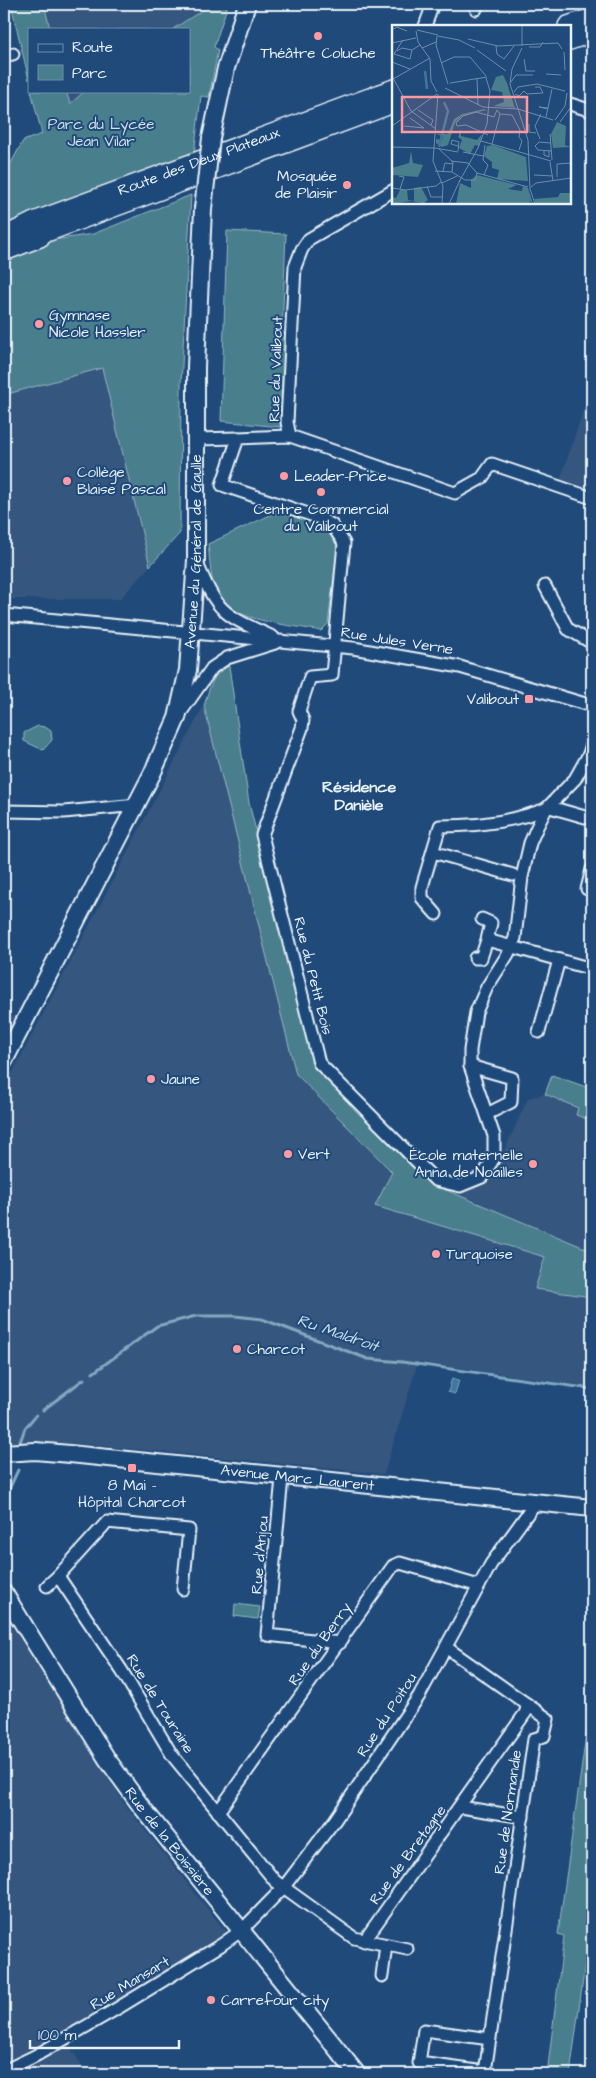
<svg xmlns="http://www.w3.org/2000/svg" width="596" height="2078" font-family="'Architects Daughter',sans-serif">
  <style>
    .built { fill: #35577e }
    .green { fill: #497e8d; stroke: #98b8c2 }
    .water { fill: #40789b; stroke: #83a8c0 }
    .lines { fill: none; stroke-linecap: round; stroke-linejoin: round }
    .stream { stroke: #83a8c0; stroke-width: 3 }
    .street-casing { stroke: #e8f1f8; stroke-width: 15 }
    .secondary-casing { stroke: #e8f1f8; stroke-width: 20 }
    .primary-casing { stroke: #e8f1f8; stroke-width: 22 }
    .street { stroke: #1f4a7a; stroke-width: 11 }
    .secondary { stroke: #1f4a7a; stroke-width: 16 }
    .primary { stroke: #1f4a7a; stroke-width: 19 }
    .secondary-bridge-casing { stroke: #e8f1f8; stroke-width: 20; stroke-linecap: butt }
    .secondary-bridge { stroke: #1f4a7a; stroke-width: 16 }
    .poi-dot { fill: #ff9aa2; stroke: #1f4a7a; stroke-width: 2 }
    .labels { text-anchor: middle; dominant-baseline: central; stroke-width: 4; stroke-linejoin: round; paint-order: stroke }
    .poi-label { font-size: 15px; fill: #e8f1f8; stroke: #1f4a7a; text-anchor: start }
    .park-label { font-size: 15px; fill: #d0e0e8; stroke: #1f4a7a }
    .street-label { font-size: 15px; fill: #e8f1f8; stroke: #1f4a7a }
    .neighbourhood-label { font-size: 16px; font-weight: bold; fill: #e8f1f8; stroke: #1f4a7a }
    .water-label { font-size: 16px; font-style: italic; fill: #cfdfea; stroke: #1f4a7a }
    .inset-river { fill: none; stroke: #40789b; stroke-width: 2.5 }
    .inset-road { fill: none; stroke: #6f8dac; stroke-width: 1 }
    .view { fill: #ff9aa2; fill-opacity: 0.15; stroke: #ff9aa2; stroke-width: 2.5 }
    .inset-edge { fill: none; stroke: #e8f1f8; stroke-width: 2.5 }
  </style>
  <rect width="100%" height="100%" fill="#1f4a7a"/>
  <filter id="ink" filterUnits="userSpaceOnUse"><feTurbulence type="fractalNoise" baseFrequency=".02" numOctaves="2"/><feDisplacementMap in="SourceGraphic" scale="10" xChannelSelector="R" yChannelSelector="G"/><feConvolveMatrix kernelMatrix="1 2 1 2 8 2 1 2 1" color-interpolation-filters="sRGB"/></filter>
  <g filter="url(#ink)">
    <g class="built">
      <polygon points="44,4 212,4 173,29 50,29"/>
      <polygon points="66,91 85,91 69,104"/>
      <polygon points="102,368 150,566 120,599 4,599 4,395"/>
      <polygon points="585,405 592,407 592,498 558,486"/>
      <polygon points="204,705 296,1074 392,1173 375,1206 546,1257 536,1289 592,1297 592,1387 418,1362 384,1474 73,1443 4,1445 4,1089"/>
      <polygon points="4,1014 17,1017 4,1043"/>
      <polygon points="544,1094 578,1108 576,1115 592,1121 592,1251 459,1195 488,1179 499,1162 528,1098"/>
      <polygon points="4,1614 126,1806 226,1932 69,2046 88,2074 4,2074"/>
    </g>
    <g class="green">
      <polygon points="11,4 44,4 50,29 29,29 29,80"/>
      <polygon points="212,4 228,4 214,47 218,50 209,97 201,96 194,155 4,224 4,176 23,141 42,134 31,91 66,91 70,104 85,91 189,91 189,29 173,29"/>
      <polygon points="191,195 181,385 180,533 150,566 102,368 4,395 4,259 54,240 93,234"/>
      <polygon points="227,231 286,234 282,333 285,334 281,427 221,421"/>
      <path d="M279,511C299,518 330,523 338,543L328,624L321,631C293,625 233,622 218,596C210,582 210,560 208,544Z"/>
      <path d="M229,666L249,803L314,1063L423,1177L434,1185L592,1251V1297L535,1289L545,1257L375,1206L392,1172L296,1074L204,706C209,690 212,673 229,666Z"/>
      <polygon points="38,726 45,727 51,731 52,740 43,750 24,741 24,733"/>
      <polygon points="552,1075 592,1089 592,1121 576,1115 578,1108 545,1094"/>
      <polygon points="235,1604 260,1607 258,1619 234,1616"/>
      <polygon points="592,1693 592,1914 570,2074 547,2074 564,1936 558,1934"/>
    </g>
    <polygon class="water" points="452,1378 459,1380 455,1394 448,1392"/>
    <g class="lines">
      <g class="stream">
        <polyline points="93,1373 157,1326 196,1316 235,1316 262,1319 368,1359 402,1362 592,1389"/>
        <polyline points="43,1410 84,1379"/>
        <polyline points="20,1442 25,1428 36,1415"/>
        <polyline points="4,1500 18,1470"/>
      </g>
      <defs>
        <g id="street">
          <polyline points="476,9 477,4"/>
          <polyline points="425,26 433,4"/>
          <polyline points="4,56 13,54"/>
          <polyline points="570,104 592,111"/>
          <polyline points="290,436 287,422 295,267 302,249 309,239 394,190"/>
          <polyline points="196,439 238,438"/>
          <polyline points="592,498 492,464 482,478 455,493 290,436 238,438 222,485 317,517 332,525 344,543 332,675 310,677 299,711 303,720 302,728 262,835 319,1063 435,1180 460,1186 482,1177 494,1158 494,1136 470,1066 470,1050 476,1012 487,987 508,954 515,938 522,877 530,843 537,827 546,809 575,779 589,754 592,744"/>
          <path d="M197,563C218,614 224,615 273,637"/>
          <polyline points="545,586 568,629 592,643"/>
          <polyline points="4,615 353,648 460,667 592,706"/>
          <polyline points="181,712 212,668 227,658 275,643"/>
          <polyline points="550,807 592,819"/>
          <polyline points="4,811 64,812 137,805"/>
          <polyline points="433,852 513,875"/>
          <polyline points="587,889 592,869"/>
          <path d="M436,914L422,898V887L440,826C477,826 512,822 546,809"/>
          <polyline points="482,919 491,923 487,940"/>
          <polyline points="475,958 481,958 487,940 592,969"/>
          <polyline points="539,1032 559,960"/>
          <polyline points="470,1066 512,1078 511,1102 487,1114"/>
          <polyline points="282,1478 267,1635 340,1643"/>
          <polyline points="47,1586 58,1576"/>
          <polyline points="183,1589 189,1530 107,1522 58,1576 122,1671 172,1755 275,1881 354,1938 407,1949"/>
          <path d="M447,1648L548,1719L544,1736L534,1739C518,1850 501,1961 485,2072L419,2063L424,2030L490,2039"/>
          <polyline points="460,1807 523,1817"/>
          <polyline points="218,1812 393,1566 400,1563 479,1586"/>
          <polyline points="364,1941 526,1712 527,1704"/>
          <polyline points="382,1976 386,1945"/>
          <polyline points="4,2071 35,2056 118,2008 221,1945 242,1930 283,1888 335,1820 419,1696 491,1564 536,1502"/>
        </g>
        <g id="secondary">
          <polyline points="211,138 226,68 247,4"/>
          <path id="s1" d="M4,1061L152,774L177,718L188,670L196,560V367L203,209"/>
          <path id="s2" d="M4,1453L35,1451L70,1454L592,1508"/>
          <path id="s3" d="M4,1593L107,1759L141,1806L357,2074"/>
        </g>
        <g id="primary">
          <polyline points="568,26 592,18"/>
          <polyline points="570,40 592,32"/>
          <path id="s4" d="M4,237L34,222L394,89"/>
          <polyline points="24,237 39,232 49,231 385,106"/>
          <polyline points="4,251 40,237"/>
        </g>
      </defs>
      <use href="#street" class="street-casing"/>
      <use href="#secondary" class="secondary-casing"/>
      <use href="#primary" class="primary-casing"/>
      <use href="#street" class="street"/>
      <use href="#secondary" class="secondary"/>
      <use href="#primary" class="primary"/>
      <defs>
        <polyline id="secondary-bridge" points="203,209 211,138"/>
      </defs>
      <use href="#secondary-bridge" class="secondary-bridge-casing"/>
      <use href="#secondary-bridge" class="secondary-bridge"/>
    </g>
  </g>
  <g class="poi-dot">
    <circle cx="318" cy="36" r="5"/>
    <circle cx="347" cy="185" r="5"/>
    <circle cx="39" cy="324" r="5"/>
    <circle cx="284" cy="476" r="5"/>
    <circle cx="67" cy="481" r="5"/>
    <circle cx="321" cy="492" r="5"/>
    <rect x="524" y="694" width="10" height="10" rx="2.5"/>
    <circle cx="151" cy="1079" r="5"/>
    <circle cx="288" cy="1154" r="5"/>
    <circle cx="533" cy="1164" r="5"/>
    <circle cx="436" cy="1254" r="5"/>
    <circle cx="237" cy="1349" r="5"/>
    <rect x="127" y="1463" width="10" height="10" rx="2.5"/>
    <circle cx="211" cy="2000" r="5"/>
  </g>
  <g class="labels">
    <g class="poi-label">
      <text x="318" y="53" text-anchor="middle">Théâtre Coluche</text>
      <text x="337" y="176" text-anchor="end">Mosquée<tspan x="337" dy="17">de Plaisir</tspan></text>
      <text x="49" y="315">Gymnase<tspan x="49" dy="17">Nicole Hassler</tspan></text>
      <text x="77" y="472">Collège<tspan x="77" dy="17">Blaise Pascal</tspan></text>
      <text x="294" y="476">Leader-Price</text>
      <text x="321" y="509" text-anchor="middle">Centre Commercial<tspan x="321" dy="17">du Valibout</tspan></text>
      <text x="519" y="699" text-anchor="end">Valibout</text>
      <text x="161" y="1079">Jaune</text>
      <text x="298" y="1154">Vert</text>
      <text x="523" y="1155" text-anchor="end">École maternelle<tspan x="523" dy="17">Anna de Noailles</tspan></text>
      <text x="446" y="1254">Turquoise</text>
      <text x="247" y="1349">Charcot</text>
      <text x="132" y="1485" text-anchor="middle">8 Mai -<tspan x="132" dy="17">Hôpital Charcot</tspan></text>
      <text x="221" y="2000">Carrefour city</text>
    </g>
    <g class="park-label">
      <text x="101" y="124">Parc du Lycée<tspan x="101" dy="17">Jean Vilar</tspan></text>
    </g>
    <g class="street-label">
      <text stroke="none"><textPath href="#s4" startOffset="209">Route des Deux Plateaux</textPath></text>
      <text transform="translate(276 369) rotate(-88)">Rue du Valibout</text>
      <text stroke="none"><textPath href="#s1" startOffset="552">Avenue du Général de Gaulle</textPath></text>
      <text transform="translate(397 641) rotate(9)">Rue Jules Verne</text>
      <text transform="translate(313 976) rotate(76)">Rue du Petit Bois</text>
      <text stroke="none"><textPath href="#s2" startOffset="295">Avenue Marc Laurent</textPath></text>
      <text transform="translate(260 1555) rotate(-85)">Rue d'Anjou</text>
      <text transform="translate(320 1644) rotate(-55)">Rue du Berry</text>
      <text transform="translate(160 1704) rotate(58)">Rue de Touraine</text>
      <text transform="translate(387 1715) rotate(-57)">Rue du Poitou</text>
      <text transform="translate(508 1812) rotate(-82)">Rue de Normandie</text>
      <text stroke="none"><textPath href="#s3" startOffset="299">Rue de la Boissière</textPath></text>
      <text transform="translate(408 1855) rotate(-54)">Rue de Bretagne</text>
      <text transform="translate(130 1983) rotate(-31)">Rue Mansart</text>
    </g>
    <g class="neighbourhood-label">
      <text x="359" y="787">Résidence<tspan x="359" dy="18">Danièle</tspan></text>
    </g>
    <g class="water-label">
      <text transform="translate(338 1333) rotate(19)">Ru Maldroit</text>
    </g>
  </g>
  <g transform="translate(392 25)">
    <rect width="179" height="179" fill="#1f4a7a"/>
    <path d="M111,50L115,58L123,83L101,81L112,77L110,67L99,65L104,52ZM92,84L95,85L70,91L63,98L56,120L50,122L44,118V114L50,115L51,112L45,109H56L62,94L70,89ZM165,97L174,101L173,120L179,122L161,123L159,109ZM69,104V111L85,115L90,109L87,121L83,120L78,129L67,123L70,115L66,112ZM101,120L134,132L136,156L105,154L107,145L100,143V137L92,131L95,121ZM19,126L21,138L31,140L26,152L1,150L0,143L17,138ZM85,150L125,160L116,164L130,166L131,161L136,163L141,179L138,176L137,179H64L68,158L79,163V155ZM29,162L36,175L32,178L37,179L19,176L0,179V172L4,173L8,165H15L16,175L22,176V163ZM168,168H179V179H144L142,174L166,172Z" fill="#497e8d"/>
    <path class="inset-river" d="M33,46L35,64M47,122L56,86L52,77"/>
    <path class="inset-road" d="M0,5L5,2L15,6M25,5L46,10M24,6L26,17L38,34L39,56L45,67M45,11L44,20L56,59M46,11L67,15L83,23M76,14L106,21L166,18L170,24M11,15L2,29L18,34L20,25M0,18L24,13M104,21L105,29L112,34L122,21M130,21V0M137,22H148L151,17M30,23L44,17M130,23L120,44L118,59L136,115L138,164L143,179M85,25L114,46M5,26L10,23L20,25L28,20M172,27L173,45M132,34L134,46H143M0,37L18,44M49,38L62,32H78L94,51M154,49L169,50M0,51L19,86L44,104M85,53L86,80M1,54L38,33M119,57L124,50H141M58,58L95,52M53,63L91,82L126,84L161,95M122,67L126,62L145,59L173,66M46,69L41,136L51,161L50,179M123,69L127,71L132,66L135,69L151,68L148,62H143M156,84L147,82L156,83M26,85L41,95L39,100M154,92L160,64M18,93L32,103M163,95L173,81L175,68M168,97L179,82M137,99V107L144,108M0,101L45,69M12,101L32,103M158,109L160,135M96,110L74,100L65,101L64,98L71,91L84,87L102,92L105,85L108,89L120,90L128,105L127,112L130,116L127,125M148,114L143,101L149,89M89,116L159,136M159,118L147,117L143,121L146,125L160,126M100,119L108,89M66,121L59,119L60,115L67,117L66,126M0,122L43,123L66,127M47,124L61,137L60,147M152,126V130L157,132V126M71,127L91,131M59,136L76,138L85,148M158,137L161,156M43,146L60,147L73,155H83L85,148M51,146L53,138L61,139M85,148L136,162M92,150L96,140L91,135L93,120M142,150L161,151M7,151L12,152L8,164M165,152V139L179,138M67,157L86,123L95,99L98,66L94,53M50,158L65,151M35,161L39,172H51M139,162L144,158L179,153M0,163L14,165L44,161L49,157M57,179L68,155"/>
    <path class="view" d="M10,72H135V107H10Z"/>
    <rect width="179" height="179" class="inset-edge"/>
  </g>
  <rect width="596" height="2078" fill="none" stroke="#1f4a7a" stroke-width="20"/>
  <rect x="10" y="10" width="576" height="2058" fill="none" stroke="#e8f1f8" stroke-width="2" filter="url(#ink)"/>
  <rect x="28" y="28" width="162" height="65" fill="#1f4a7a" stroke="#6f8dac"/>
  <rect x="38" y="44" width="25" height="8" fill="#1f4a7a" stroke="#6f8dac"/>
  <text x="72" y="52" font-size="15" fill="#e8f1f8">Route</text>
  <rect x="38" y="65" width="25" height="15" fill="#497e8d" stroke="#6f8dac"/>
  <text x="72" y="78" font-size="15" fill="#e8f1f8">Parc</text>
  <path d="M30 2040v8h149v-8" fill="none" stroke="#e8f1f8" stroke-width="2.5"/>
  <text x="38" y="2040" font-size="15" fill="#e8f1f8" stroke="#1f4a7a" stroke-width="4" paint-order="stroke">100 m</text>
</svg>
